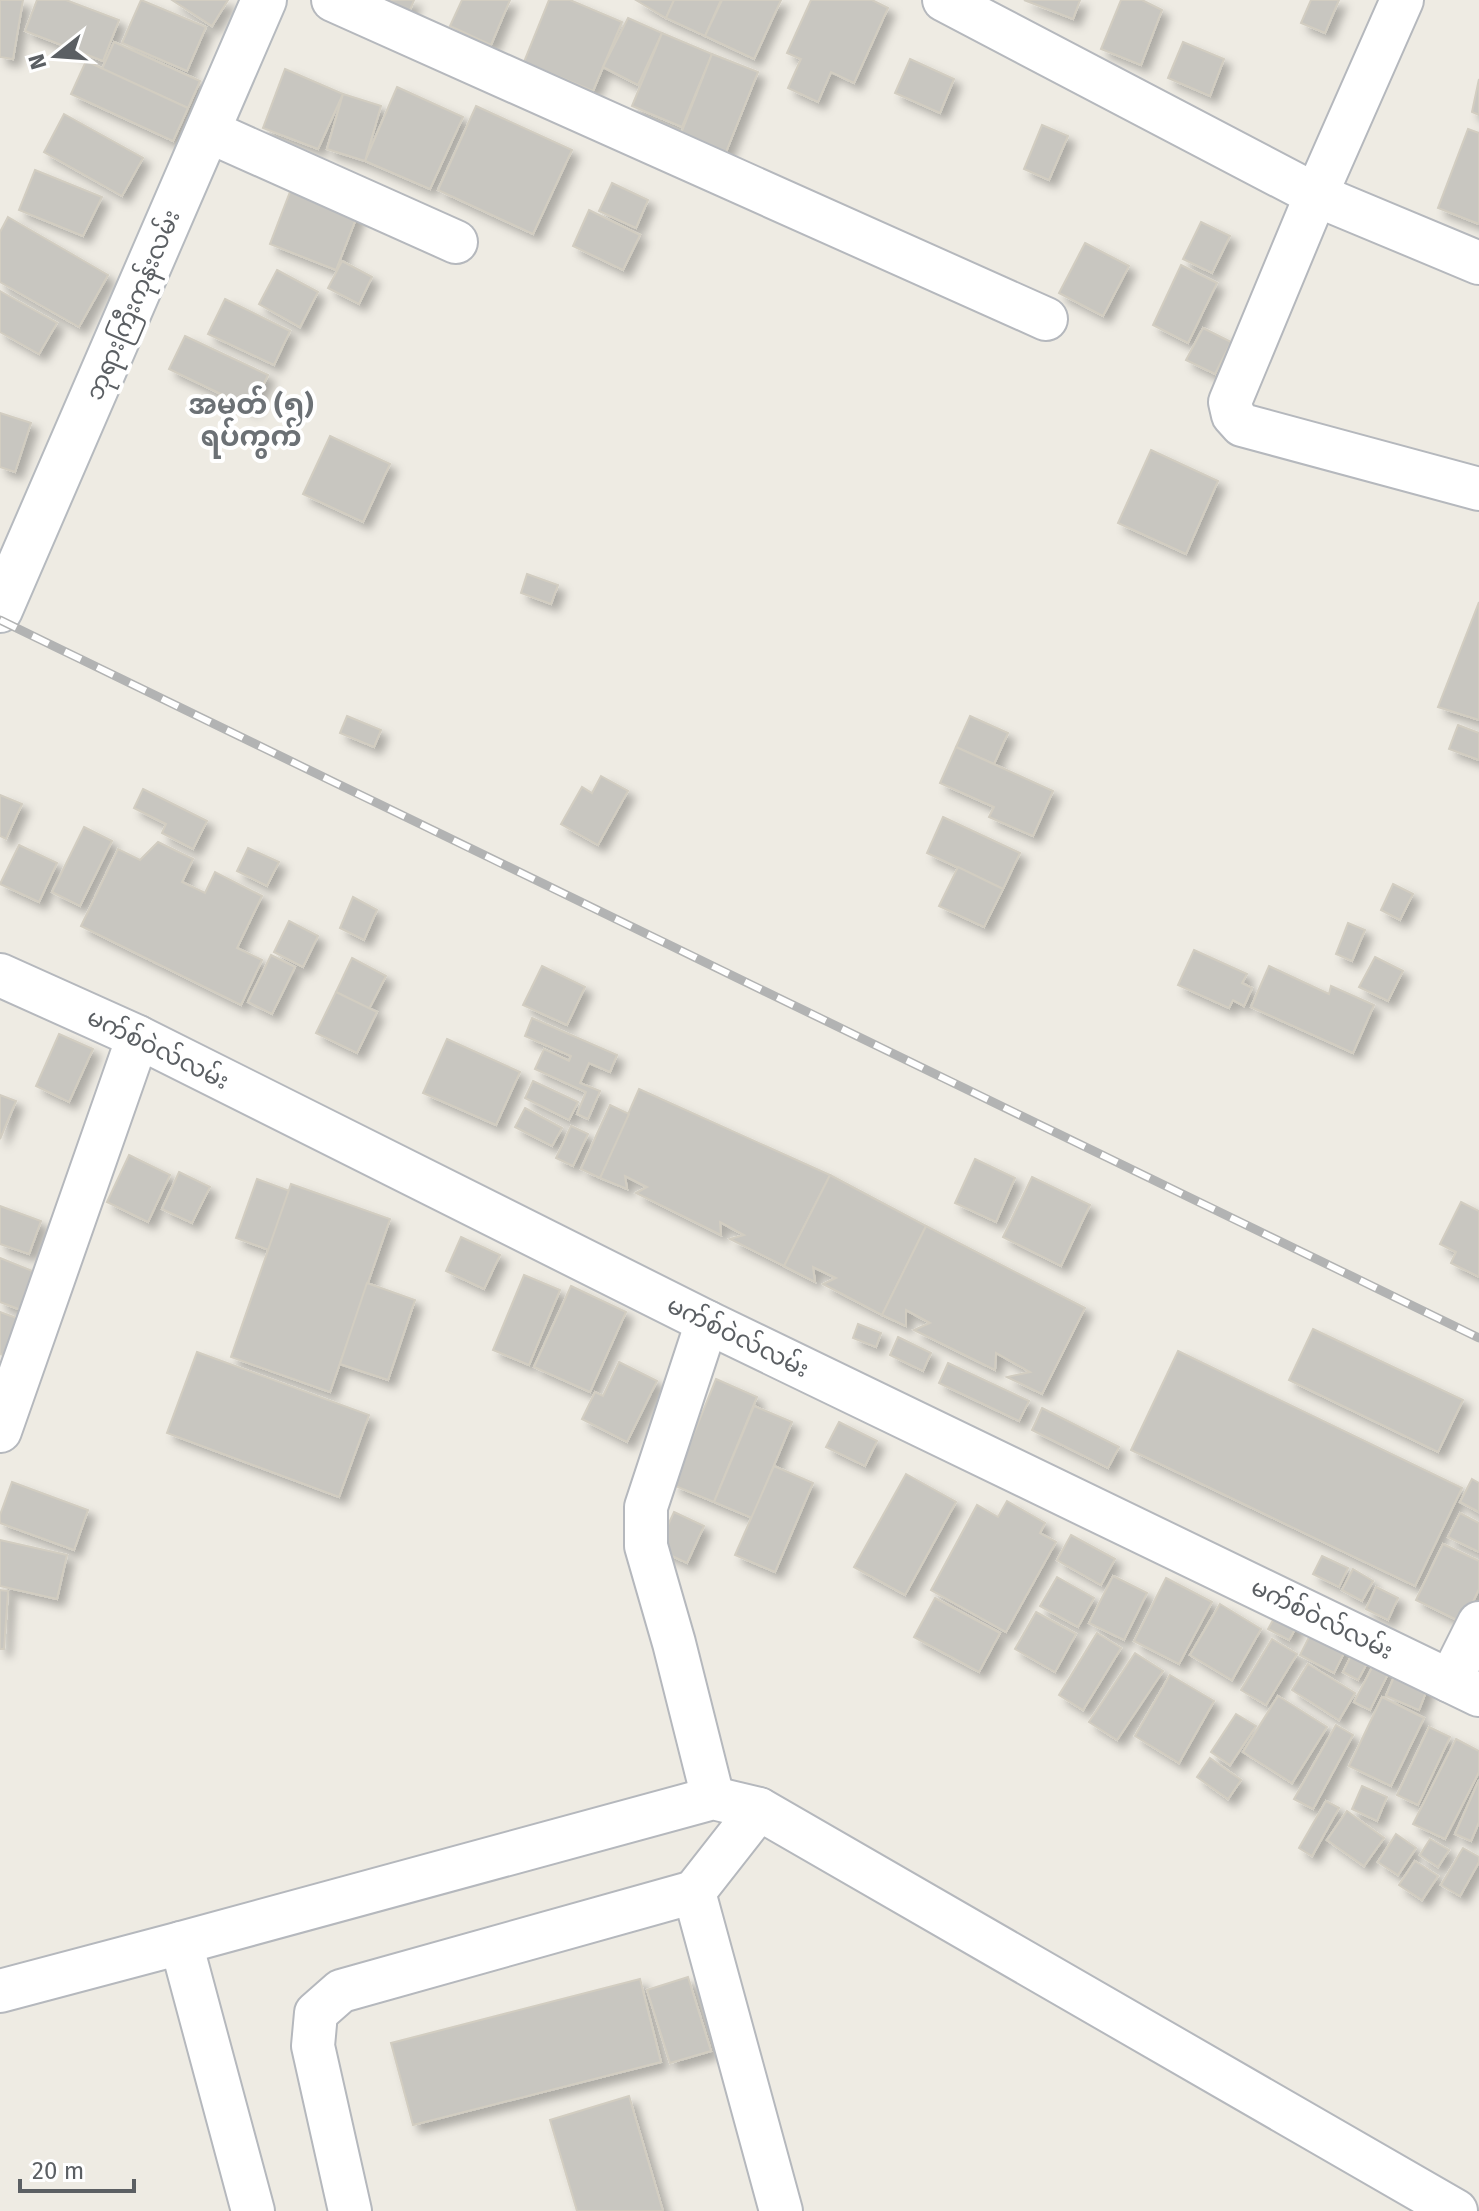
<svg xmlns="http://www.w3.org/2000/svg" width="1479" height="2211" font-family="'Fira Sans','Noto Sans Myanmar',sans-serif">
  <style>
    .building { fill: #c8c6c0; stroke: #d2cdc1; stroke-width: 2; filter: url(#shadow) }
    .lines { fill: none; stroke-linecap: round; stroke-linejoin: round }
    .street-casing { stroke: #b5b8bd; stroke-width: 46 }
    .secondary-casing { stroke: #b6babf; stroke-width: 48 }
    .street { stroke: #fff; stroke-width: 42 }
    .secondary { stroke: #fff; stroke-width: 44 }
    .rail-casing { stroke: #b2b3b3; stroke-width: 9 }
    .rail { stroke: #fff; stroke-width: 6; stroke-dasharray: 18; stroke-linecap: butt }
    .labels { text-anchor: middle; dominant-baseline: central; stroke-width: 8; stroke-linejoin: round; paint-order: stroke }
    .street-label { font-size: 24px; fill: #5b5f63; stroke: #fff }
    .quarter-label { font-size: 28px; font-weight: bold; fill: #6c7175; stroke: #fff }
  </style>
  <defs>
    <filter id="shadow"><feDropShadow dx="7" dy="7" stdDeviation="4" flood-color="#0004"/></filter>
  </defs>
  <rect width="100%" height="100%" fill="#eeebe3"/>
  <g class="building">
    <polygon points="0,0 23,0 13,59 0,57"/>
    <polygon points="37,0 66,0 119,20 103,61 25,31"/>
    <polygon points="141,0 206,27 187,71 122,43"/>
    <polygon points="172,0 228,0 212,26"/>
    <polygon points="349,0 414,0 404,25"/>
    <polygon points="462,0 510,0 491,45 450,26"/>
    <polygon points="549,0 570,0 622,22 593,91 524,62"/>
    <polygon points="636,0 674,0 666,18"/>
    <polygon points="674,0 721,0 705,36 666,18"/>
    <polygon points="722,0 781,0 754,59 705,36"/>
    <polygon points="811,0 872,0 888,8 854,83 831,72 818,102 788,88 801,59 787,53"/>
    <polygon points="1024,0 1080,0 1073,19"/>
    <polygon points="1121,0 1142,0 1162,10 1141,65 1101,49"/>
    <polygon points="1311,0 1339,0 1325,33 1301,23"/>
    <polygon points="628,18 662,33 638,85 603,67"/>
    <polygon points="662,33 712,54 682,127 632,106"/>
    <polygon points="114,42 200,81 188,108 102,69"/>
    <polygon points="1183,42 1224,59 1210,96 1168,78"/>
    <polygon points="712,54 758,72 720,167 675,149"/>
    <polygon points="910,59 954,79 940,113 895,93"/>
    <polygon points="86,61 188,108 173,141 71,94"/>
    <polygon points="285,69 343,94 318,149 263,128"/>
    <polygon points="1479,79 1479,115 1472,112"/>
    <polygon points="397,87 463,117 430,189 365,161"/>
    <polygon points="343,94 381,106 365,161 327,149"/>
    <polygon points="476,106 572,150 533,234 438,190"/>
    <polygon points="64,114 143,158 122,196 44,152"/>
    <polygon points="1042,125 1068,136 1049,180 1024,169"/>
    <polygon points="1468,129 1479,133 1479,224 1438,208"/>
    <polygon points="35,170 102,197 83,236 19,210"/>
    <polygon points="612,183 648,200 636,228 599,211"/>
    <polygon points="293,184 359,211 336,270 270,244"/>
    <polygon points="589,210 640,235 623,270 573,246"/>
    <polygon points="8,217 108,275 79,327 0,282 0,232"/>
    <polygon points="1201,222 1230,236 1212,273 1183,259"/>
    <polygon points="1085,243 1129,266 1103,316 1059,293"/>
    <polygon points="342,261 372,277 359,304 328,288"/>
    <polygon points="1181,265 1217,283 1188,343 1153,325"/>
    <polygon points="277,270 318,292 300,327 259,304"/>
    <polygon points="0,291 57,323 39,354 0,332"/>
    <polygon points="225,299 290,331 274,365 208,334"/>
    <polygon points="1203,328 1231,342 1215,374 1186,360"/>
    <polygon points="185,336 268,375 252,409 169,369"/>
    <polygon points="0,413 31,423 15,472 0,467"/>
    <polygon points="330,436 390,464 363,522 303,494"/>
    <polygon points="1151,450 1218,481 1186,554 1118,523"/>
    <polygon points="527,574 558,585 551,604 521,593"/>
    <polygon points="1479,602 1479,720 1438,707"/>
    <polygon points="347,716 381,730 374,747 340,733"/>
    <polygon points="970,716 1008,733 994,764 956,747"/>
    <polygon points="1458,725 1479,733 1479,760 1449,749"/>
    <polygon points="956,747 1053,791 1033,836 989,817 994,807 940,783"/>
    <polygon points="601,776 628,791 598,845 561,824 582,787 592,793"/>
    <polygon points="143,789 207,821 193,849 162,833 166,824 134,808"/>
    <polygon points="0,795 22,804 6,839 0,836"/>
    <polygon points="943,817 1020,853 1003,889 927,853"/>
    <polygon points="84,827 112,841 80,906 52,892"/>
    <polygon points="158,842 193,859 182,882 205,893 215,872 262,896 237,948 262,960 241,1005 81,926 118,849 140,860"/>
    <polygon points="19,845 57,863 39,902 0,884"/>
    <polygon points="248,848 279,862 267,886 237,871"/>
    <polygon points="958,867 1003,889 984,927 939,906"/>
    <polygon points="1393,884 1413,894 1400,920 1381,910"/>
    <polygon points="353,897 377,910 364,940 340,928"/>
    <polygon points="289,921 318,936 303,967 274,952"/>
    <polygon points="1348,923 1365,930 1352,961 1336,954"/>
    <polygon points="1194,950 1247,974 1242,983 1252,988 1244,1006 1233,1000 1229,1008 1178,985"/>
    <polygon points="271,955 295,967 272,1014 248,1002"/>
    <polygon points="1375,957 1403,971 1388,1001 1359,987"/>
    <polygon points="352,958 386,976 369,1009 336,992"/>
    <polygon points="542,966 585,987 567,1025 523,1005"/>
    <polygon points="1269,966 1329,994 1331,986 1374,1005 1353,1053 1251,1007"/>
    <polygon points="336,992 377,1012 357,1053 316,1033"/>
    <polygon points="532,1018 617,1055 610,1072 589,1063 580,1083 600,1091 588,1119 577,1114 586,1092 535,1069 544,1049 569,1061 571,1056 525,1036"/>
    <polygon points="59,1034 93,1049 69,1102 36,1086"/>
    <polygon points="447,1039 520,1072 496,1125 423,1093"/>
    <polygon points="533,1081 578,1102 569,1120 525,1098"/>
    <polygon points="639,1089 830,1175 784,1266 730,1239 744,1235 720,1222 721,1235 636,1193 647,1187 625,1176 627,1189 600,1178"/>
    <polygon points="0,1095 16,1101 0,1139"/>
    <polygon points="610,1105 629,1114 600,1178 581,1169"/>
    <polygon points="525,1108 562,1128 552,1146 515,1127"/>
    <polygon points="571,1126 588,1134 573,1166 556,1158"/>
    <polygon points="129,1155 170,1175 148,1222 107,1202"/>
    <polygon points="975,1159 1015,1178 996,1222 955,1203"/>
    <polygon points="179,1172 210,1187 192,1223 162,1209"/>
    <polygon points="830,1175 926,1226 882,1315 823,1284 836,1278 813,1267 815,1282 784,1266"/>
    <polygon points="1032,1177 1090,1205 1061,1266 1003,1237"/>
    <polygon points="257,1179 290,1191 269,1250 236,1238"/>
    <polygon points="291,1184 390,1219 330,1392 231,1357"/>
    <polygon points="1461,1202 1479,1211 1479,1277 1451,1263 1456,1252 1440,1244"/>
    <polygon points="0,1206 41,1221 29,1254 0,1244"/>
    <polygon points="926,1226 1085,1308 1042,1394 1007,1377 1030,1372 996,1353 995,1370 914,1330 930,1323 906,1310 906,1326 882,1315"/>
    <polygon points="461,1237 500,1255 484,1289 446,1271"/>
    <polygon points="0,1258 40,1274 26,1312 0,1302"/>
    <polygon points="524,1275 560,1290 529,1365 493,1350"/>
    <polygon points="367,1283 415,1300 388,1380 340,1364"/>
    <polygon points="571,1286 626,1312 590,1392 534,1367"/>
    <polygon points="0,1312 28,1322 15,1359 0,1354"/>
    <polygon points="858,1324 881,1333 876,1347 853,1338"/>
    <polygon points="1313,1329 1463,1400 1438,1452 1289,1380"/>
    <polygon points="898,1337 931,1353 923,1371 890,1355"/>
    <polygon points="1178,1351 1462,1488 1415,1586 1131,1450"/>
    <polygon points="197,1352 369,1415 339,1497 167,1433"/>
    <polygon points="619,1362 657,1381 627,1442 582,1419 595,1392 603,1396"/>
    <polygon points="948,1363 1029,1401 1019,1421 939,1383"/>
    <polygon points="716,1379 757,1397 714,1502 673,1485"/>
    <polygon points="754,1406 792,1422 752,1518 714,1502"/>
    <polygon points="1042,1408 1119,1447 1108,1468 1032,1430"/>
    <polygon points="839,1422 877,1441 865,1466 826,1447"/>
    <polygon points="774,1466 813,1483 775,1572 735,1555"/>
    <polygon points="906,1474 956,1502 905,1595 854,1567"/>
    <polygon points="1472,1479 1479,1483 1479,1512 1460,1502"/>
    <polygon points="12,1482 88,1510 74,1550 0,1523 0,1515"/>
    <polygon points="1007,1501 1045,1523 1040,1533 1056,1542 1006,1632 931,1590 977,1505 998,1517"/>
    <polygon points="674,1512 704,1526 687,1563 657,1549"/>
    <polygon points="1460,1513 1479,1523 1479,1552 1448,1537"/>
    <polygon points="1071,1535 1115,1559 1101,1585 1057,1560"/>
    <polygon points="0,1540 67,1555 57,1599 0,1586"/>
    <polygon points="1443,1544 1479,1561 1479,1589 1463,1623 1416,1600"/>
    <polygon points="1322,1556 1348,1568 1339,1587 1313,1574"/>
    <polygon points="1353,1569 1373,1581 1362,1601 1342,1590"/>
    <polygon points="1113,1576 1147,1593 1124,1640 1089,1623"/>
    <polygon points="1057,1577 1094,1598 1078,1627 1040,1606"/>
    <polygon points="1166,1578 1212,1602 1179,1664 1134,1641"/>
    <polygon points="1376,1587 1398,1598 1388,1620 1366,1609"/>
    <polygon points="0,1590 8,1591 4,1649 0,1649"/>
    <polygon points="935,1598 1000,1633 979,1672 914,1637"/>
    <polygon points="1220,1604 1261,1629 1232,1680 1190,1655"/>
    <polygon points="1281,1606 1302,1617 1289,1640 1268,1629"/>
    <polygon points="1036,1612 1076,1634 1055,1672 1015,1649"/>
    <polygon points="1315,1625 1349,1643 1334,1673 1300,1655"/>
    <polygon points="1097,1633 1121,1648 1083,1710 1059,1695"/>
    <polygon points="1272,1639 1297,1654 1266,1705 1241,1690"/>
    <polygon points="1356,1646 1372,1654 1358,1680 1343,1672"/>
    <polygon points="1135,1653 1163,1671 1117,1740 1089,1722"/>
    <polygon points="1376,1660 1391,1668 1370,1710 1354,1702"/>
    <polygon points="1308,1664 1355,1693 1339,1720 1292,1690"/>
    <polygon points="1397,1670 1429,1684 1419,1710 1386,1696"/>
    <polygon points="1170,1675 1214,1701 1179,1763 1135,1736"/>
    <polygon points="1278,1696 1327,1727 1292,1783 1243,1752"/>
    <polygon points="1382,1697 1424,1718 1391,1786 1349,1766"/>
    <polygon points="1236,1714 1256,1726 1230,1765 1211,1752"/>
    <polygon points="1336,1725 1353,1735 1313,1809 1294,1799"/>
    <polygon points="1429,1727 1450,1737 1418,1805 1397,1795"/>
    <polygon points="1456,1739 1479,1751 1479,1772 1445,1839 1413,1824"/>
    <polygon points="1210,1758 1241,1780 1228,1799 1197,1777"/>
    <polygon points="1479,1780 1479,1822 1471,1841 1455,1834"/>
    <polygon points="1362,1786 1387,1797 1377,1821 1352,1809"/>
    <polygon points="1326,1801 1339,1808 1312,1856 1299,1848"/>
    <polygon points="1347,1811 1384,1838 1364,1866 1327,1840"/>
    <polygon points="1396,1834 1416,1848 1398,1875 1378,1862"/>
    <polygon points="1430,1839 1449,1850 1438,1867 1420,1855"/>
    <polygon points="1463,1848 1479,1857 1479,1862 1460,1896 1441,1885"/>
    <polygon points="1415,1861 1438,1876 1422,1900 1399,1885"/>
    <polygon points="688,1977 711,2051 670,2063 647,1990"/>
    <polygon points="640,1979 661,2062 413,2125 391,2043"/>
    <polygon points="629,2096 663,2211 577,2211 550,2120"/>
  </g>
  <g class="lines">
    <defs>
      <g id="street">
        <polyline points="333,0 1046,319"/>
        <polyline points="944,0 1316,195 1479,263"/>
        <polyline points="1402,0 1316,195 1230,402 1233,415 1242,425 1479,489"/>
        <polyline points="208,131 456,242"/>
        <polyline points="0,975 138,1037 707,1322 1479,1695"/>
        <polyline points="707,1322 646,1507 646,1546 674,1643 713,1798"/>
        <polyline points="0,1431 138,1037"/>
        <polyline points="1450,1681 1479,1623"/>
        <polyline points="694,1892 759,1809 1456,2211"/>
        <polyline points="0,1991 181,1943"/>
        <polyline points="253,2211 181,1943 713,1798 759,1809"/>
        <polyline points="350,2211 313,2046 316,2013 341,1991 694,1892 781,2211"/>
      </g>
      <polyline id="secondary" points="0,610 264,0"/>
    </defs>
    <use href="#street" class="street-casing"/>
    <use href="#secondary" class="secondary-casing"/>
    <use href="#street" class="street"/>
    <use href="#secondary" class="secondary"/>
    <defs>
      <polyline id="rail" points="0,620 1479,1338"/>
    </defs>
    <use href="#rail" class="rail-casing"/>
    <use href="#rail" class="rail"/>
  </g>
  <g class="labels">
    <g class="street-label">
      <text transform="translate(133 305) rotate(-67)">ဘုရားကြီးကုန်းလမ်း</text>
      <text transform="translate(158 1049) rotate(26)">မက်စ်ဝဲလ်လမ်း</text>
      <text transform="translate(738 1337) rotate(26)">မက်စ်ဝဲလ်လမ်း</text>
      <text transform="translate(1322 1619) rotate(26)">မက်စ်ဝဲလ်လမ်း</text>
    </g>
    <g class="quarter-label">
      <text x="251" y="404">အမှတ် (၅)<tspan x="251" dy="32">ရပ်ကွက်</tspan></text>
    </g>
  </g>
  <g transform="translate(56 56) rotate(253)" stroke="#ffffff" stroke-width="6" paint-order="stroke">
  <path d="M0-6L14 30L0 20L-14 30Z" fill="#5b5f63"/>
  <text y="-12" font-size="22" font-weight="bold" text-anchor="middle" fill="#5b5f63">N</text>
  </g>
  <path d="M20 2179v12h114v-12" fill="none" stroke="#5b5f63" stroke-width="4"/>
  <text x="32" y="2179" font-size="24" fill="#5b5f63" stroke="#ffffff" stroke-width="6" paint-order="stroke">20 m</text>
</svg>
